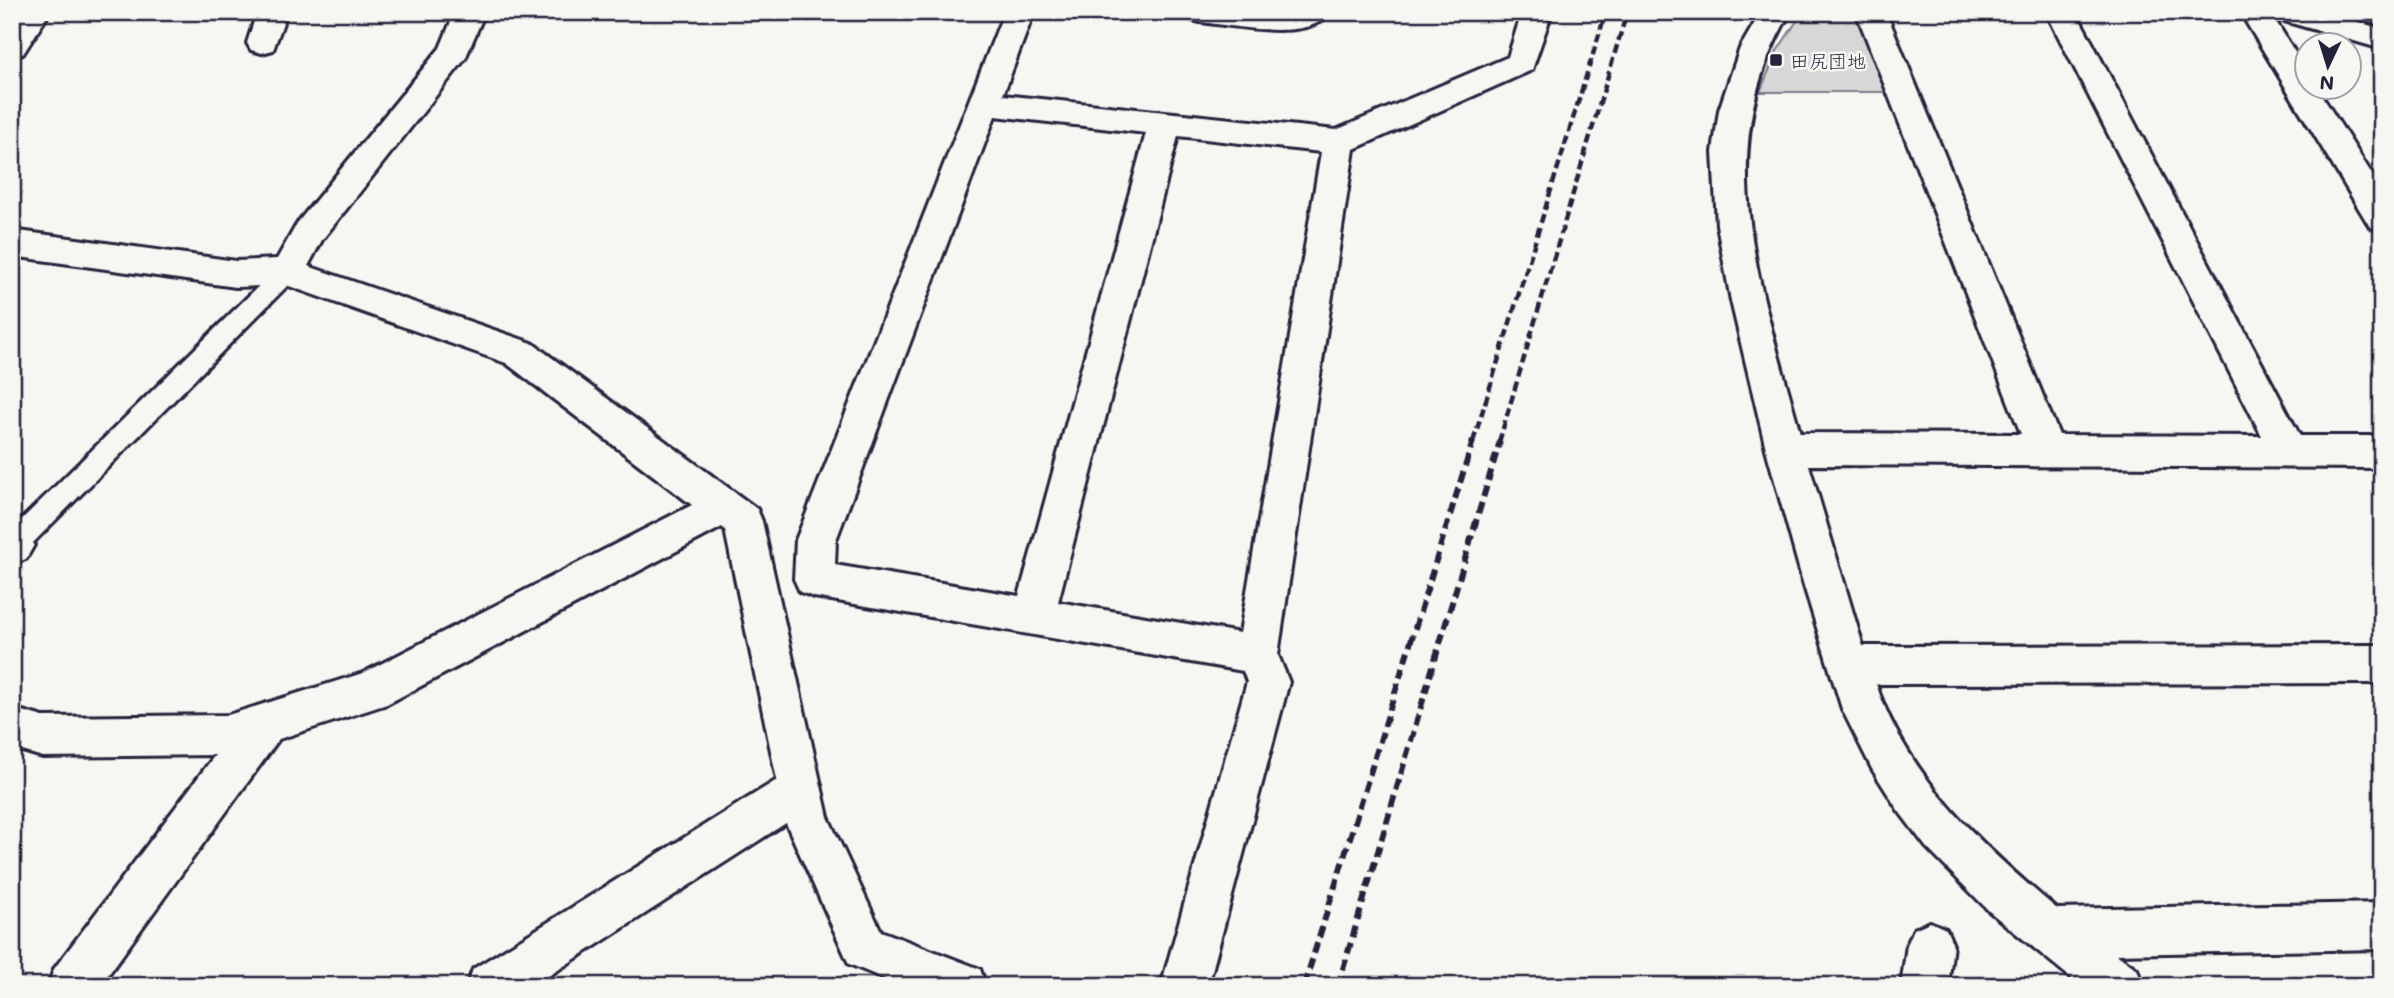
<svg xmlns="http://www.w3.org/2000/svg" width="2394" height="998" font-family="Mali,'Klee One',sans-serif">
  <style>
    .green { fill: #d7d7d7; stroke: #7c7c89; stroke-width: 2 }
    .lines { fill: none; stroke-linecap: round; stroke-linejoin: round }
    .lane-casing { stroke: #22223b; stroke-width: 6 }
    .street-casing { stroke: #22223b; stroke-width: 6 }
    .lane { fill: #f6f6f2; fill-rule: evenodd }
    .street { fill: #f6f6f2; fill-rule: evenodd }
    .rail-far1 { stroke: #22223b; stroke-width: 4.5; stroke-dasharray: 9 4.5; stroke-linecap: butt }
    .rail { stroke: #22223b; stroke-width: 6; stroke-dasharray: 11 6; stroke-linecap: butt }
    .poi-dot { fill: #22223b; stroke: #f6f6f2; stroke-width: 2.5 }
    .labels { text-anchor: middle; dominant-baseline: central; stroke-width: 5; stroke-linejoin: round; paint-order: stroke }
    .poi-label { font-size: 19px; fill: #22223b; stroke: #f6f6f2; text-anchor: start }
  </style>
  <rect width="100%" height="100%" fill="#f6f6f2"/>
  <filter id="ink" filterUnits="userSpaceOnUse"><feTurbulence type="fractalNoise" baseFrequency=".0143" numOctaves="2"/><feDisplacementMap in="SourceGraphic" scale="14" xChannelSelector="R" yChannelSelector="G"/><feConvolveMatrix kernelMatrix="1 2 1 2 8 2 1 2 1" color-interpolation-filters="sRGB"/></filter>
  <g filter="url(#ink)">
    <polygon class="green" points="1803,12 1858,12 1891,92 1760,92 1777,51"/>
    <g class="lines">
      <defs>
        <polygon id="lane" points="287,263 295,266 299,272 295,278 23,553 12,556 12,529 279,266"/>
        <g id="street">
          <polygon points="20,12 50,12 23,54 12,57 12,23"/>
          <polygon points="257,12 287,12 273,50 262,53 251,50 247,43"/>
          <polygon points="455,12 485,12 465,59 322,240 308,266 532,343 757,509 762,521 828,817 881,931 980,969 986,986 902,986 849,964 786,823 533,986 467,986 473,969 777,780 725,530 722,527 387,704 279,739 100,986 48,986 54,969 215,755 43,757 12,748 12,708 43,717 228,715 363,673 692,505 506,363 286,285 236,287 12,256 12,230 236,261 277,259 298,222 440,48"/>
          <path d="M1004,12H1034L1003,95L1336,130L1508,57L1522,12H1552L1532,70L1354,149L1278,655L1289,682L1208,986H1161L1247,682L1243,671L814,597L800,592L794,579L796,540ZM995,116L1146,133L1019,596L835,565L836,540ZM1178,136L1321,152L1240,633L1058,602Z"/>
          <path d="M1185,12H1330C1310,43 1232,25 1200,22L1189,19Z"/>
          <path d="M1761,12H1791C1707,148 1762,292 1800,433L2021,434L1856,12H1886L2059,435L2262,436L2046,12H2076L2300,436H2382V468L1809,465L1863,646L2382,645V683L1876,684C1907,777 1984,848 2057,909L2382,903V949L2116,954L2137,969L2143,986H2081L1990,912L1926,847L1898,810L1872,769L1842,709L1804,586L1766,449L1731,301L1717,225L1713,152L1719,110L1740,48Z"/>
          <polygon points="2240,12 2270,12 2306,70 2306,88 2317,88 2382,190 2382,230 2370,227"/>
          <polygon points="2273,12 2324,12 2382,29 2382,49 2277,19"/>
          <polygon points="12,528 28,533 34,545 26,559 12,564"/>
          <polygon points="1930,922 1946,929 1953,945 1948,986 1901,986 1907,945 1914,929"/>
        </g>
      </defs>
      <use href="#lane" class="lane-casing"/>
      <use href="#street" class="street-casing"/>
      <use href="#lane" class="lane"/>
      <use href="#street" class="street"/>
      <g class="rail-far1">
        <polyline points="1473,442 1606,12"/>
        <polyline points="1499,442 1627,12"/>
      </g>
      <g class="rail">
        <polyline points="1304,986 1473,441"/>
        <polyline points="1338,986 1500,441"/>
      </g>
    </g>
  </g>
  <rect class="poi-dot" x="1769" y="53" width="14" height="14" rx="3.5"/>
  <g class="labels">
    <g class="poi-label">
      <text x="1790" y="60">田尻団地</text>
    </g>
  </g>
  <rect width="2394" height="998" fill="none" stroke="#f6f6f2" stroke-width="42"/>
  <rect x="21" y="21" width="2352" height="956" fill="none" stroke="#22223b" stroke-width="2.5" filter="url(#ink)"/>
  <g transform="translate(2328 66) rotate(184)"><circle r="33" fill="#f6f6f2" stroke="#a1a1a9" stroke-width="2"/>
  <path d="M0-5L12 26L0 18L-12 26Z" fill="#22223b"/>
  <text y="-10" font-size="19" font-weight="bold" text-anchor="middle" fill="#22223b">N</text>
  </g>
</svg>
